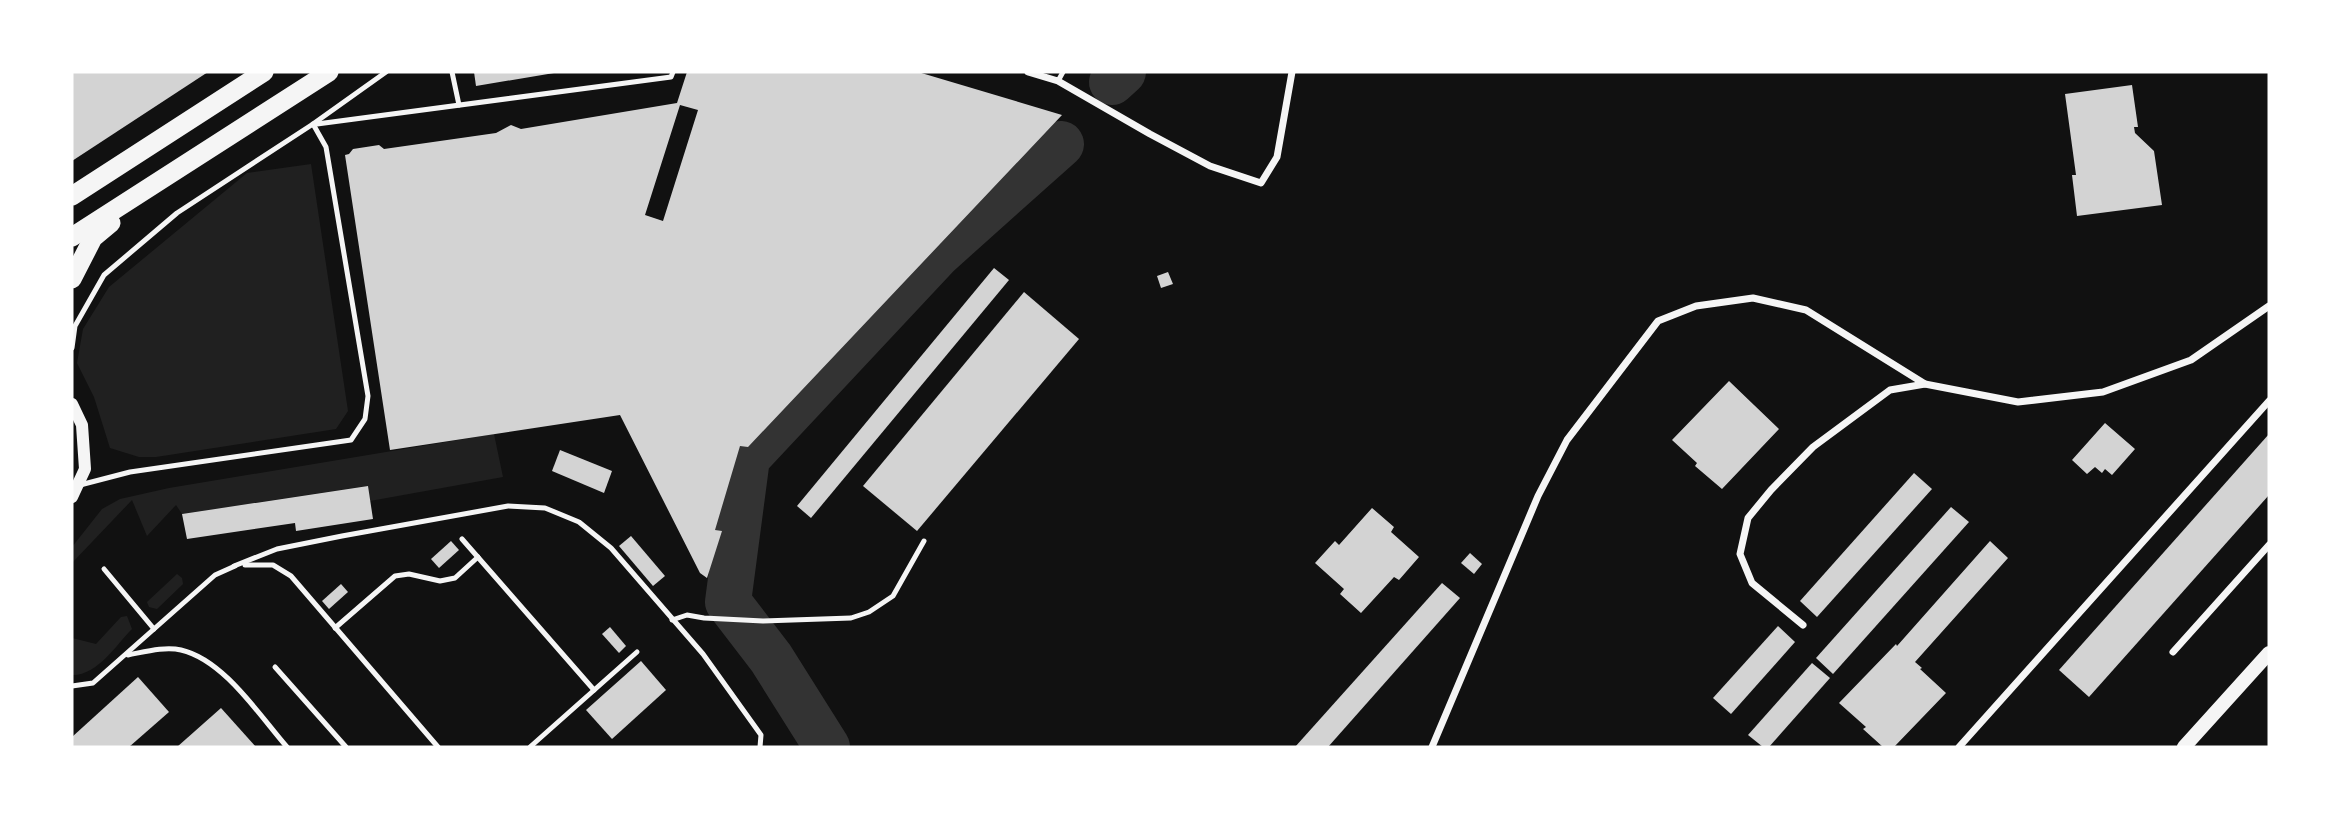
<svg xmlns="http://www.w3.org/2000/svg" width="2341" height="819" font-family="'PT Sans Narrow',sans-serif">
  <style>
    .green { fill: #202020 }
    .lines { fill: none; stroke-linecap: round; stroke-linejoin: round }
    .river { stroke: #333; stroke-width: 46 }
    .building { fill: #d3d3d3; fill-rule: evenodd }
    .service { stroke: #f5f5f5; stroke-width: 5 }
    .minor { stroke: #f5f5f5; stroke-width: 7 }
    .tertiary { stroke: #f5f5f5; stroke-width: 12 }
    .secondary { stroke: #f5f5f5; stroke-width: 14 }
    .trunk { stroke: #f5f5f5; stroke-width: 19 }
  </style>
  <rect width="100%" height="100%" fill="#111"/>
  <g class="green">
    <polygon points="311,164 348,411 336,429 156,457 139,457 110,448 94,397 77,363 83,329 109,287 247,173"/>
    <polygon points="494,434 503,477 370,501 367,486 182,514 176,505 147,536 132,500 72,563 72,547 102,509 120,499 169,488"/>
    <polygon points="177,574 182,578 183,584 157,609 149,607 147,602"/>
    <path d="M127,616L132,629C116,645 97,676 72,675V638L96,644L121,617Z"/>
  </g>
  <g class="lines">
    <g class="river">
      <polyline points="1112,82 1123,72"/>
      <polyline points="827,747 771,658 728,602 747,458 938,254 1061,144"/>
    </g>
  </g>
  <g class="building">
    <polygon points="72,72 208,72 72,161"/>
    <polygon points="474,72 554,72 554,73 476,86"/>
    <path d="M687,72H918L1062,115L748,447L740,446L715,530L722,531L707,578L700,573L620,415L390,450L345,155L349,154L353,149L379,145L384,149L496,133L511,125L521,129L677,103ZM680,105L698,110L663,221L645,215Z"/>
    <polygon points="2132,85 2138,127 2134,127 2135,133 2154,151 2162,205 2077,216 2072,175 2076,175 2065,94"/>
    <polygon points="994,268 1009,280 811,518 797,506"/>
    <polygon points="1168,272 1173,284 1161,288 1157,276"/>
    <polygon points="1024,292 1079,339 917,531 863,486"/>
    <polygon points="1729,381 1779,429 1722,489 1695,466 1697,463 1672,440"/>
    <polygon points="2105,423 2135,449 2112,475 2105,469 2102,473 2095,467 2087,474 2072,460"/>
    <polygon points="2269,434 2269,495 2089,697 2059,670"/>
    <polygon points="560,450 612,471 604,493 552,471"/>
    <polygon points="1914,473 1932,489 1817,617 1800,601"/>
    <polygon points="368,486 373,519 296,531 295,523 187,539 182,514"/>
    <polygon points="1951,507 1969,522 1833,674 1816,658"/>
    <polygon points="1372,508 1394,527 1391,532 1419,557 1399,580 1394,577 1361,613 1340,594 1344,589 1315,563 1335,541 1339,545"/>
    <polygon points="631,536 665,576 653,586 619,546"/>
    <polygon points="451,541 459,550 439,568 431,559"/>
    <polygon points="1990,541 2008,558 1915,662 1922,668 1920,669 1946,693 1894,747 1883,747 1863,729 1866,727 1839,703 1896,644 1897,646"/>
    <polygon points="1470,553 1482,564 1474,574 1461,563"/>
    <polygon points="1442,583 1460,598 1328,747 1295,747"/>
    <polygon points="341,584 348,592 329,609 322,601"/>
    <polygon points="1778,626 1795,642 1731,714 1713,698"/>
    <polygon points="610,627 626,646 619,653 602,634"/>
    <polygon points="641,661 666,690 612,739 586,710"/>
    <polygon points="1812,663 1830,678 1769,747 1763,747 1748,735"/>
    <polygon points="138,677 169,712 129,747 72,747 72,737"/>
    <polygon points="221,708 256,747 177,747"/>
  </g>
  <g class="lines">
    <g class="service">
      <polyline points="452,72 459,105"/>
      <polyline points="1058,81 1063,72"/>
      <polyline points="317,124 671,77 673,72"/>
      <polyline points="72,348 75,326 104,275 177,213 313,124 386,72"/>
      <polyline points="80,485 130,472 351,440 365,419 368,396 326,147 313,124"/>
      <polyline points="462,539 594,690"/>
      <polyline points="245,565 273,565 291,576 438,747"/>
      <polyline points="234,566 277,549 342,536 508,506 545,508 579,522 611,548 703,654 761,735 760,747"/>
      <polyline points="104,569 154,629"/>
      <polyline points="672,620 687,615 704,618 763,621 851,618 869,612 893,596 924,541"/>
      <polyline points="335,628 395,576 409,574 440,581 455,578 478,557"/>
      <path d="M128,655C144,652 165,646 181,650C224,660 259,715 287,747"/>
      <polyline points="275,667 346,747"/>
      <polyline points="72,686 93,683 215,575 235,566"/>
      <polyline points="530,747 637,652"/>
    </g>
    <g class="minor">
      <polyline points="1028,72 1058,81 1150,134 1210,166 1261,183 1277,157 1292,72"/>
      <polyline points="1803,625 1752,583 1740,554 1748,518 1771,490 1813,447 1890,390 1925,384"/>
      <polyline points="2173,652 2269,545"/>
      <polyline points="1432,747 1538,496 1567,440 1658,321 1696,306 1753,298 1806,310 1925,384 2018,402 2103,392 2191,360 2269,306"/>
      <polyline points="1959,747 2269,401"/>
    </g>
    <polyline class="tertiary" points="72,404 82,425 85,469 72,497"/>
    <polyline class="secondary" points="2184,747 2269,653"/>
    <g class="trunk">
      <polyline points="72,196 264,72"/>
      <polyline points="72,237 329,72"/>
      <polyline points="72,279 93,238 111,223"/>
    </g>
  </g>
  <rect width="2341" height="819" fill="none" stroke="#ffffff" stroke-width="147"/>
</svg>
